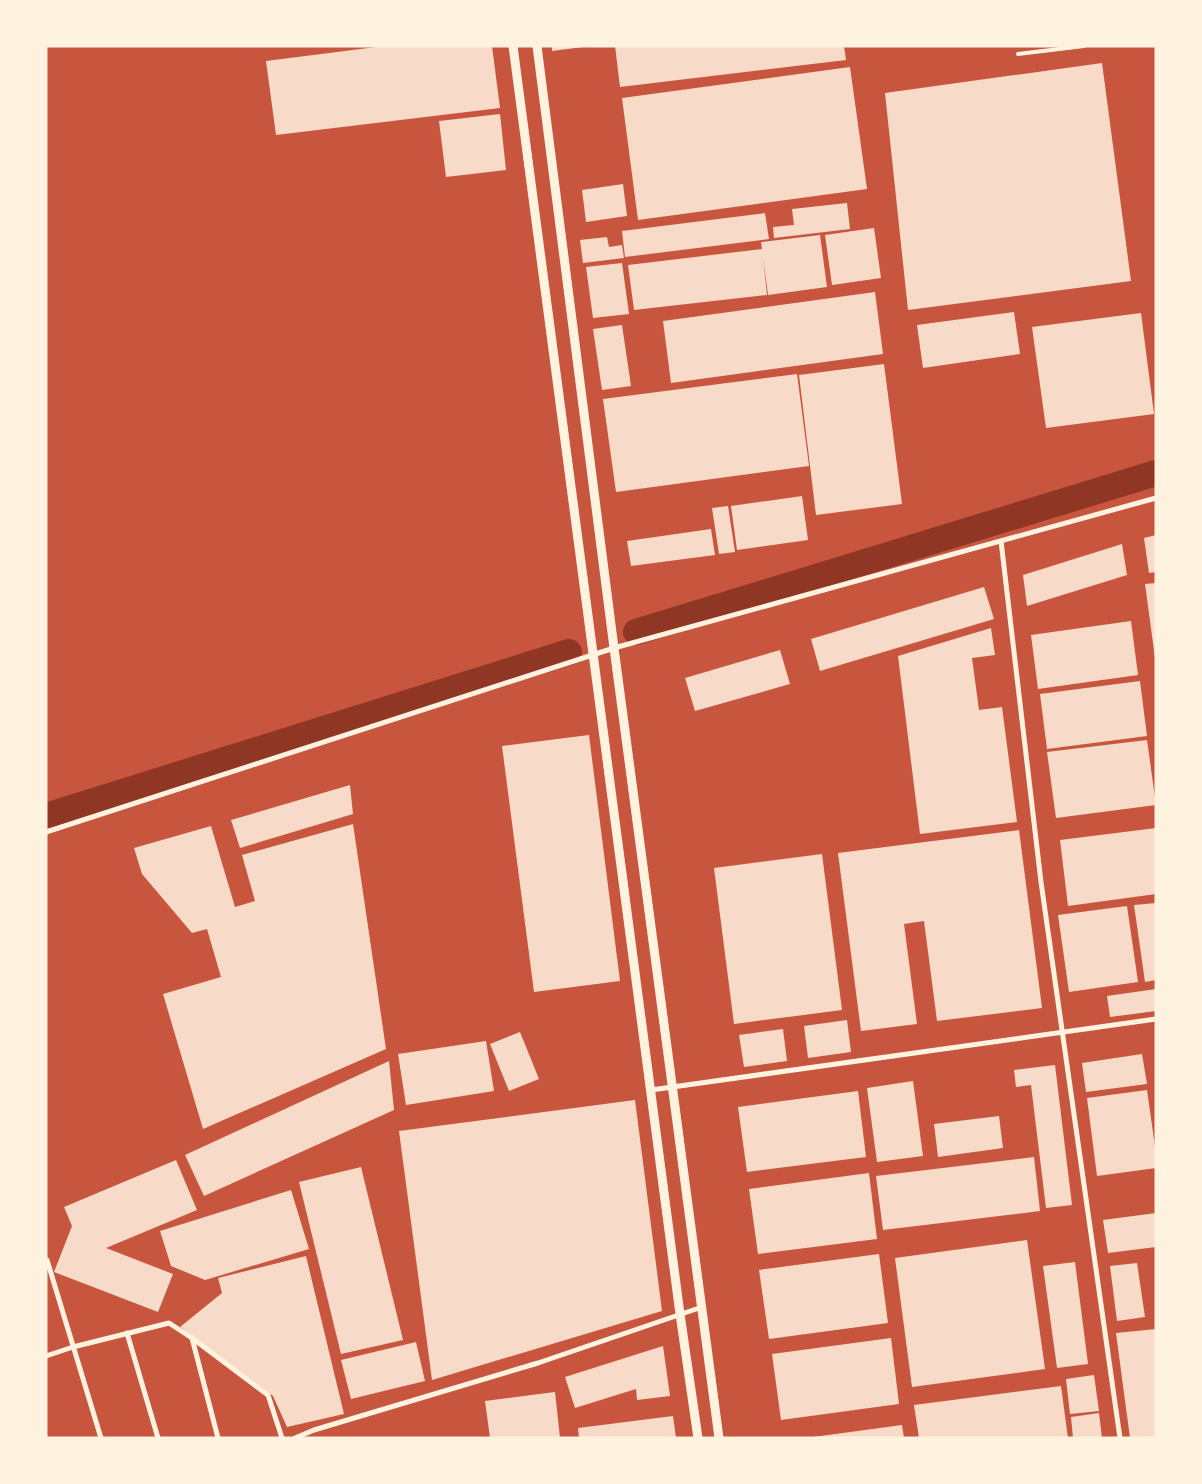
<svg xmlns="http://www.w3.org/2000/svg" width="1202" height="1484" font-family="'Sofia Sans Condensed',sans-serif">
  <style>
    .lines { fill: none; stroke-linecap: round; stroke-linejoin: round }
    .river { stroke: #8f3625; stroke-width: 26 }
    .building { fill: #f7dbc8 }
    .service { stroke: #fff3e0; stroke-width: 4 }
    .minor { stroke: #fff3e0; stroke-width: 5 }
    .tertiary { stroke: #fff3e0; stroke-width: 9 }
  </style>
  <rect width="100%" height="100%" fill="#c8553d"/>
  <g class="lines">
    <g class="river">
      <polyline points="636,632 1156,473"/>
      <polyline points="46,816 569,652"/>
    </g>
  </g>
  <g class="building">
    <polygon points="384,46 492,46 500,108 276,135 266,61"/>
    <polygon points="552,46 583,46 583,47 552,51"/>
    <polygon points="615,46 844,46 846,60 620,87"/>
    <polygon points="1102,63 1131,281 908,310 885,93"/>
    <polygon points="850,67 867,189 638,220 622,98"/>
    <polygon points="500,114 506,170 446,177 439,121"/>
    <polygon points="623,184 627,216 586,222 582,190"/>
    <polygon points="847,203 850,229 774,238 773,227 794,225 792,209"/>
    <polygon points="765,213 769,239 625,257 622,231"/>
    <polygon points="874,228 881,278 832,285 825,235"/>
    <polygon points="820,235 827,287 768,295 763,257 767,295 634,310 628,265 762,249 761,242"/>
    <polygon points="607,237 609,247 622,245 624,258 583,263 580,240"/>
    <polygon points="622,263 629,314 593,318 586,267"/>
    <polygon points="875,292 883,354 671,383 663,321"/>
    <polygon points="1014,312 1020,354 923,368 917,325"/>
    <polygon points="1141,313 1154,414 1046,428 1032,327"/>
    <polygon points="622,325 631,386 602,390 593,329"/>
    <polygon points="884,364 902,504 816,515 799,375"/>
    <polygon points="797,374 809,466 616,492 603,399"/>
    <polygon points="802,496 808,540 737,550 731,506"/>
    <polygon points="728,506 735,552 719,554 712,508"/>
    <polygon points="711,529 715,555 631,566 627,541"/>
    <polygon points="1156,535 1156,572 1149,573 1144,538"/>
    <polygon points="1122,544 1127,575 1027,606 1023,575"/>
    <polygon points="1156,583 1156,658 1155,658 1145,584"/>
    <polygon points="984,587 994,619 820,671 811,639"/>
    <polygon points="1131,621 1138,675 1038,689 1031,635"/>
    <polygon points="991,628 995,655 972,658 979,710 1002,707 1017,822 920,834 898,656"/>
    <polygon points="780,650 790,684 695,711 685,678"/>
    <polygon points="1140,681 1147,736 1047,749 1040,694"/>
    <polygon points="589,735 620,981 534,992 502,746"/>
    <polygon points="1147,740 1156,805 1056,818 1047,752"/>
    <polygon points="350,785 353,814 240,848 231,820"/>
    <polygon points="353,824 386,1049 203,1129 163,994 221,977 207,929 192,933 142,874 134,848 211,826 235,907 255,901 242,855"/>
    <polygon points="1156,828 1156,894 1068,906 1060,840"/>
    <polygon points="1019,830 1042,1008 937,1021 924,921 904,924 917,1024 861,1031 838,853"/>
    <polygon points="822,854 842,1010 734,1024 714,868"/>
    <polygon points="1156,903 1156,980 1145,982 1134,905"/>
    <polygon points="1127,906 1138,982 1069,992 1058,915"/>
    <polygon points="1156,989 1156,1011 1110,1017 1107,996"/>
    <polygon points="847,1020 851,1052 808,1058 804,1026"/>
    <polygon points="783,1029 787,1061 744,1067 739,1035"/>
    <polygon points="520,1032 539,1079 509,1091 490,1044"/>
    <polygon points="486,1041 494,1091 406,1105 398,1054"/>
    <polygon points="1142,1054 1147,1084 1086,1092 1082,1063"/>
    <polygon points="389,1061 394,1110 204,1196 185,1155"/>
    <polygon points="1055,1065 1072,1205 1046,1208 1031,1085 1016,1087 1014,1070"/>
    <polygon points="913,1081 923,1156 877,1162 867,1088"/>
    <polygon points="1147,1090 1156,1154 1156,1168 1097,1176 1087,1098"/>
    <polygon points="858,1091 866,1157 747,1172 738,1107"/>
    <polygon points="635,1100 662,1311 432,1380 399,1131"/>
    <polygon points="999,1116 1003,1148 938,1157 934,1124"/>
    <polygon points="1034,1157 1040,1211 883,1230 876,1176"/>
    <polygon points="176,1160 197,1210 106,1248 173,1274 158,1312 54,1272 72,1226 64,1207"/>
    <polygon points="361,1167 403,1340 341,1354 299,1182"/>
    <polygon points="869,1173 877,1239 758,1254 749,1189"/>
    <polygon points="291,1190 309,1249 205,1280 171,1266 160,1231"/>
    <polygon points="1156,1213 1156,1247 1108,1253 1103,1220"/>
    <polygon points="1027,1240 1045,1369 912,1387 895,1258"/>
    <polygon points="879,1254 888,1323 769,1339 759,1270"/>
    <polygon points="306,1256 344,1414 287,1427 273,1396 180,1327 222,1293 218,1278"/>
    <polygon points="1075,1262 1088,1364 1057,1368 1043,1266"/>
    <polygon points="1137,1263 1145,1317 1117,1321 1110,1266"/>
    <polygon points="1156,1329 1156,1438 1130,1438 1116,1333"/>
    <polygon points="891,1338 899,1404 781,1420 772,1354"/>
    <polygon points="416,1342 425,1381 351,1399 341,1360"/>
    <polygon points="663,1346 670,1396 637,1400 636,1389 575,1408 565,1377"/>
    <polygon points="1094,1375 1099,1411 1070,1414 1066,1379"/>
    <polygon points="1061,1386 1068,1438 919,1438 914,1405"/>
    <polygon points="555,1392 560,1438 490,1438 485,1401"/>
    <polygon points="1099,1413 1102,1438 1073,1438 1071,1417"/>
    <polygon points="673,1416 676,1438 579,1438 578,1428"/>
    <polygon points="902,1425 904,1438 813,1438 813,1437"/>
  </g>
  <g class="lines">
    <polyline class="service" points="1018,54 1084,46"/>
    <g class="minor">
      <polyline points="1001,541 1041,882 1120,1438"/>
      <polyline points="46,832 614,648 1156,498"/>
      <polyline points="651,1090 1156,1019"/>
      <polyline points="47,1260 101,1438"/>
      <polyline points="127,1333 158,1438"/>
      <polyline points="192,1338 218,1438"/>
      <polyline points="46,1356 73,1347 169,1323 192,1338 268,1395 282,1438"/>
      <polyline points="295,1438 314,1430 538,1363 702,1307"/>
    </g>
    <g class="tertiary">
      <polyline points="513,46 680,1314 698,1438"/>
      <polyline points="537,46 614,648 719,1438"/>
    </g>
  </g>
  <rect width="1202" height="1484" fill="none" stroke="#fff3e0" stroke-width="95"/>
</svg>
